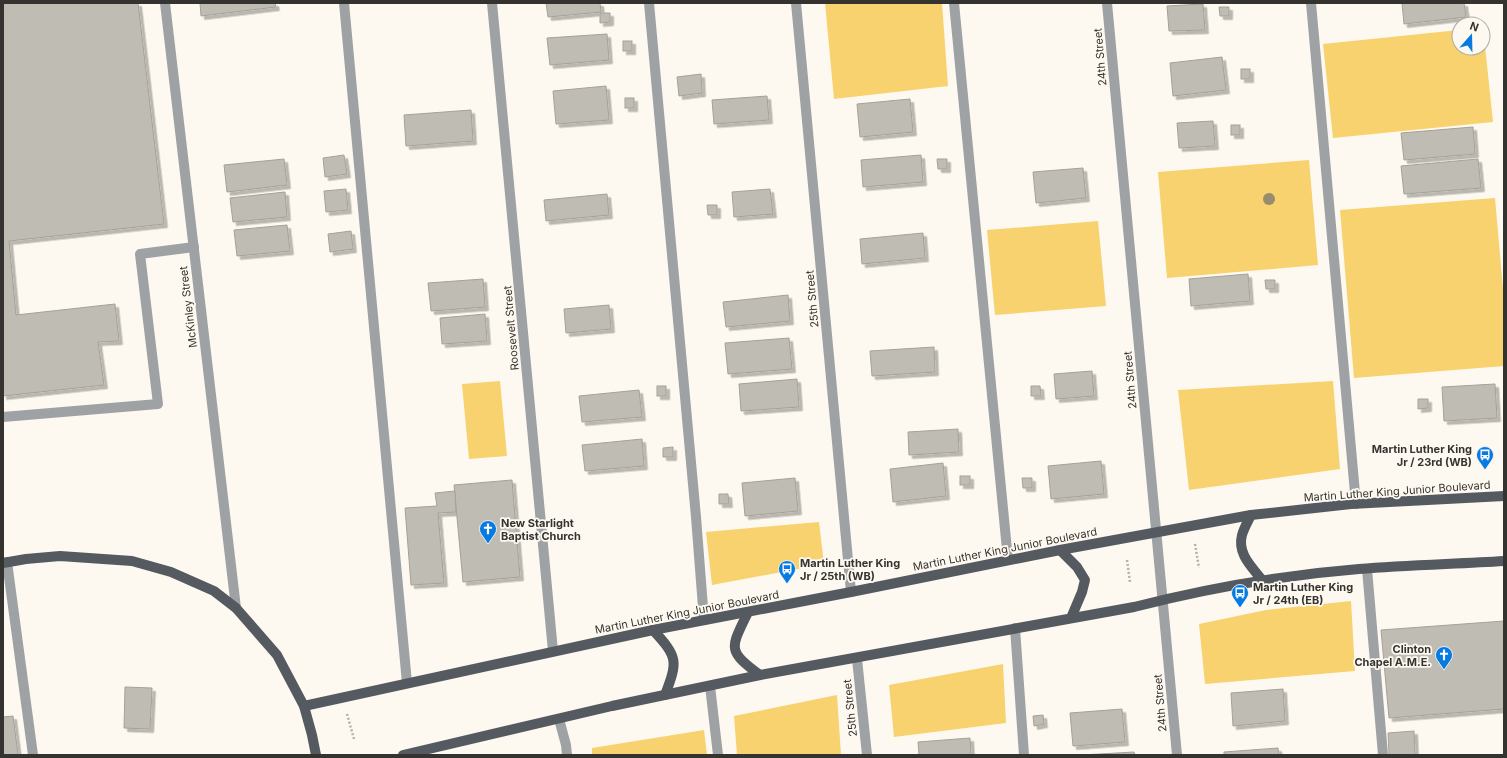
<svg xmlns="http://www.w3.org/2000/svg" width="1507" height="758" font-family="Inter,sans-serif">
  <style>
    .green { fill: #f7d26e }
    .building { fill: #bfbcb3; stroke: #a5a198; filter: url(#shadow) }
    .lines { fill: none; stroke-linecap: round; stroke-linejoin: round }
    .path { stroke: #b4b0aa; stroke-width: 2.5; stroke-dasharray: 2 2; stroke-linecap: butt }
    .minor { stroke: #9fa2a5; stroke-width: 10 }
    .major { stroke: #555a60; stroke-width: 10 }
    .tree { fill: #968c6e }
    .labels { text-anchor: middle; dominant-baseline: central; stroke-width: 3.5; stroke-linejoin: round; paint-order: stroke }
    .street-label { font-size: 11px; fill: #353330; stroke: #fdf9f0 }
    .poi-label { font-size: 11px; font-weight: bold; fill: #353330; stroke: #fdf9f0; text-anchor: start }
  </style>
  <defs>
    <filter id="shadow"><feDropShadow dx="3.5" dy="3.5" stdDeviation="0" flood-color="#0004"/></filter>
  </defs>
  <rect width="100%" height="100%" fill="#fdf9f0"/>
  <g class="green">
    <polygon points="825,3 942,3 948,86 834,99"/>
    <polygon points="1483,27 1493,122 1333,138 1323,44 1459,30 1459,48 1483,48"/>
    <polygon points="1309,160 1318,265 1167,278 1158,172"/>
    <polygon points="1495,198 1504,300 1504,366 1354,378 1340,210"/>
    <polygon points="1098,221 1106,306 995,315 987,230"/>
    <polygon points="500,381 507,456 469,459 462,384"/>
    <polygon points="1333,381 1340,469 1189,490 1178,390"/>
    <polygon points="819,522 824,564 712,585 706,532"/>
    <polygon points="1351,601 1355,671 1205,684 1199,624 1266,610"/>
    <polygon points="1003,664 1006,723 894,737 889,685"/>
    <polygon points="837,695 841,755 737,755 734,716"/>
    <polygon points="704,730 707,755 592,755 592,748"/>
  </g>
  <g class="building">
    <polygon points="3,3 138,3 164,224 9,241 16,315 115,304 119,341 98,342 104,385 3,396"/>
    <polygon points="200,3 275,3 276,7 201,16"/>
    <polygon points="546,3 600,3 601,12 548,17"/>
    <polygon points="1402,3 1464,3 1466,17 1404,24"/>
    <polygon points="1203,4 1205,30 1169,31 1167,6"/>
    <polygon points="1219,7 1229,7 1229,16 1220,16"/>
    <polygon points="600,13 610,13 610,22 600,23"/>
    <polygon points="607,34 609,60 550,65 547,38"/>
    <rect x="623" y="41" width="9" height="10"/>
    <polygon points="1222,57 1226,90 1173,96 1170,63"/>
    <rect x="1241" y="69" width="9" height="10"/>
    <polygon points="701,74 702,93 679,96 677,77"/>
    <polygon points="606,86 609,120 556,124 553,91"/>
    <polygon points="767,96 769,120 714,124 712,100"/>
    <rect x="625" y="98" width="9" height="10"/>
    <polygon points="910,99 913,132 860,137 857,104"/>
    <polygon points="471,110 473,141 406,146 404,115"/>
    <polygon points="1213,121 1215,146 1179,148 1177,123"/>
    <rect x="1231" y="125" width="9" height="10"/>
    <polygon points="1473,127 1475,154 1404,160 1401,133"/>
    <polygon points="344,155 347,174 325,177 323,158"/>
    <polygon points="921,155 923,182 863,187 861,160"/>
    <polygon points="284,159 287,185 227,192 224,165"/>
    <polygon points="937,159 947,159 947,169 938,169"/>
    <polygon points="1478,159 1481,188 1404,194 1401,166"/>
    <polygon points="1083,168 1086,198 1036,203 1033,172"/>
    <polygon points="346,189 348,210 326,212 324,191"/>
    <polygon points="770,189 773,214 734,217 732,192"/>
    <polygon points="285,192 287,217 233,222 230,198"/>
    <polygon points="607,194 609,215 546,221 544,200"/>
    <polygon points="707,205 717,205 717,215 708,215"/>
    <polygon points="287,225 290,251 237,256 234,230"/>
    <polygon points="351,231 353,249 330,252 328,234"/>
    <polygon points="923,233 925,258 862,264 860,239"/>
    <polygon points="1248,274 1250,301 1191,306 1189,279"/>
    <polygon points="483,279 485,307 431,311 428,283"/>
    <polygon points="1265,280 1275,280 1275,289 1266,289"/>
    <polygon points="788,295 790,321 726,327 723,302"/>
    <polygon points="609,305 611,329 566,333 564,309"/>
    <polygon points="485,314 487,341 442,344 440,318"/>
    <polygon points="789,338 792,369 728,374 725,343"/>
    <polygon points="934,347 935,372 872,376 870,351"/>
    <polygon points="1092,371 1094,396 1056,399 1054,374"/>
    <polygon points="797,379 799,407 741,411 739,384"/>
    <polygon points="1495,384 1497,418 1444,421 1442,387"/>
    <rect x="657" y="386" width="9" height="10"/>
    <polygon points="1031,386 1040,386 1041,396 1031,396"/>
    <polygon points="639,390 642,417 582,422 579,396"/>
    <polygon points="1418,399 1428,399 1428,408 1418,409"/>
    <polygon points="958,429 959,452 909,455 908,432"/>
    <polygon points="642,439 644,466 585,471 582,445"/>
    <polygon points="673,447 673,457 663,457 663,448"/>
    <polygon points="1101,461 1104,494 1051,499 1048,466"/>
    <polygon points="943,463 946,496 893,502 890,469"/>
    <rect x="960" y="476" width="10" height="9"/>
    <polygon points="795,478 798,511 745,516 742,483"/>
    <polygon points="1022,478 1032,478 1032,488 1023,488"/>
    <polygon points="512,480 520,577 463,582 454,485"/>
    <polygon points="455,491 456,512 438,513 444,583 411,585 405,508 437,506 435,493"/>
    <polygon points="719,494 728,494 729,504 719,504"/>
    <polygon points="1504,621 1504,709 1389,718 1381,630"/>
    <polygon points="125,687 152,688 150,729 124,728"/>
    <polygon points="1283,689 1285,721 1233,726 1231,693"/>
    <polygon points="1122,709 1125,742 1073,746 1070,713"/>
    <polygon points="1043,715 1044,724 1034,726 1033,716"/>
    <polygon points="13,716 18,755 3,755 3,717"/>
    <polygon points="1414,731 1415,755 1389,755 1388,733"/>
    <polygon points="970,738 971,755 919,755 918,742"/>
    <polygon points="1278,748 1279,755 1224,755 1224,752"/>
    <polygon points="1134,752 1135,755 1082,755"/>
  </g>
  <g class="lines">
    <g class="path">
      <polyline points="1195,544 1199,568"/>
      <polyline points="1127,560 1130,582"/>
      <polyline points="347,714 354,739"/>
    </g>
    <g class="minor">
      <polyline points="165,3 236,608"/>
      <polyline points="344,3 407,683"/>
      <polyline points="492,3 553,651"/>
      <polyline points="649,3 696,517 704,620"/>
      <polyline points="796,3 851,592"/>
      <polyline points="954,3 1008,560"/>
      <polyline points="1107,3 1177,755"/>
      <polyline points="1311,3 1356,504"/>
      <polyline points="3,417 158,404 140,254 194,247"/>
      <polyline points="7,562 33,755"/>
      <polyline points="1367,569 1383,755"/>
      <polyline points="1015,628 1024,755"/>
      <polyline points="857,659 867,755"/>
      <polyline points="710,686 718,755"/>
      <polyline points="559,719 566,745 567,755"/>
    </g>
    <g class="major">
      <path d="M1251,515C1248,521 1244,528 1242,535C1237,554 1252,567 1262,580"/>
      <polyline points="1060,550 1077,567 1085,580 1082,592 1071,618"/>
      <polyline points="3,563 26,559 60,556 132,561 171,572 214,591 236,608 277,655 304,706 312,735 316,755"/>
      <path d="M748,612C731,648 726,650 760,675"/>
      <path d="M653,630C678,657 678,661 665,695"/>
      <polyline points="304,706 653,630 851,592 1060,550 1251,515 1351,504 1504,496"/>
      <path d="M403,755L612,706L760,675L1134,607C1208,588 1283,575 1359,569C1407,565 1456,564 1504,561"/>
    </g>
  </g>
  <circle class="tree" cx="1269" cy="199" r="6"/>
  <defs>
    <symbol id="bus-pin" viewBox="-11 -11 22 30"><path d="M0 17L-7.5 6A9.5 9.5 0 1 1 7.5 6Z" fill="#077be2" stroke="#fdf9f0"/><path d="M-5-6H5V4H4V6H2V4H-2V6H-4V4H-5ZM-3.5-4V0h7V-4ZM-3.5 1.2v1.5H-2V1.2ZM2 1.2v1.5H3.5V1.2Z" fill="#fff"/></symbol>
    <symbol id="church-pin" viewBox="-11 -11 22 30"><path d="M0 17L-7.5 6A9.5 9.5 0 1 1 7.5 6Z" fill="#077be2" stroke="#fdf9f0"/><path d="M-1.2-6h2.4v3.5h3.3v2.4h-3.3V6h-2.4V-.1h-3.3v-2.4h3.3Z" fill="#fff"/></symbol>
  </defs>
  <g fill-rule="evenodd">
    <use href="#bus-pin" x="1475" y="445" width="20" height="27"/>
    <use href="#church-pin" x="478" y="519" width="20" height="27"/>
    <use href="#bus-pin" x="777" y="559" width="20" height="27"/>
    <use href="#bus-pin" x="1230" y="583" width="20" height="27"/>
    <use href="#church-pin" x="1434" y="645" width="20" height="27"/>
  </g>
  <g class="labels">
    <g class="street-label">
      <text transform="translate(1100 57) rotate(-95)">24th Street</text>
      <text transform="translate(812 299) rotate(-95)">25th Street</text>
      <text transform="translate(188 307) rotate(-97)">McKinley Street</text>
      <text transform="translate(511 328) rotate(-95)">Roosevelt Street</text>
      <text transform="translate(1130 380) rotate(-95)">24th Street</text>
      <text transform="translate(1397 491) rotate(-4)">Martin Luther King Junior Boulevard</text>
      <text transform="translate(1005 549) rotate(-11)">Martin Luther King Junior Boulevard</text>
      <text transform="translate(687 612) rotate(-11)">Martin Luther King Junior Boulevard</text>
      <text transform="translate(1160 703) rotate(-95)">24th Street</text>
      <text transform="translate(850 708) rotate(-96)">25th Street</text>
    </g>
    <g class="poi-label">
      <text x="1472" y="449" text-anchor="end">Martin Luther King<tspan x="1472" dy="13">Jr / 23rd (WB)</tspan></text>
      <text x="501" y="523">New Starlight<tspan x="501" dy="13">Baptist Church</tspan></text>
      <text x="800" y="563">Martin Luther King<tspan x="800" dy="13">Jr / 25th (WB)</tspan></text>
      <text x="1253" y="587">Martin Luther King<tspan x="1253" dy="13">Jr / 24th (EB)</tspan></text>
      <text x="1431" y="649" text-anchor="end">Clinton<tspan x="1431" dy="13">Chapel A.M.E.</tspan></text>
    </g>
  </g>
  <rect width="1507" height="758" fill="none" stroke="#353330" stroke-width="8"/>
  <g transform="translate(1471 36) rotate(20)"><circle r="19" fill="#fdf9f0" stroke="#adaaa3"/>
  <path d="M0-3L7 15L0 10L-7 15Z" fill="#077be2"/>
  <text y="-6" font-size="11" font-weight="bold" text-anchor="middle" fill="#353330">N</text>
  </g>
</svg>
